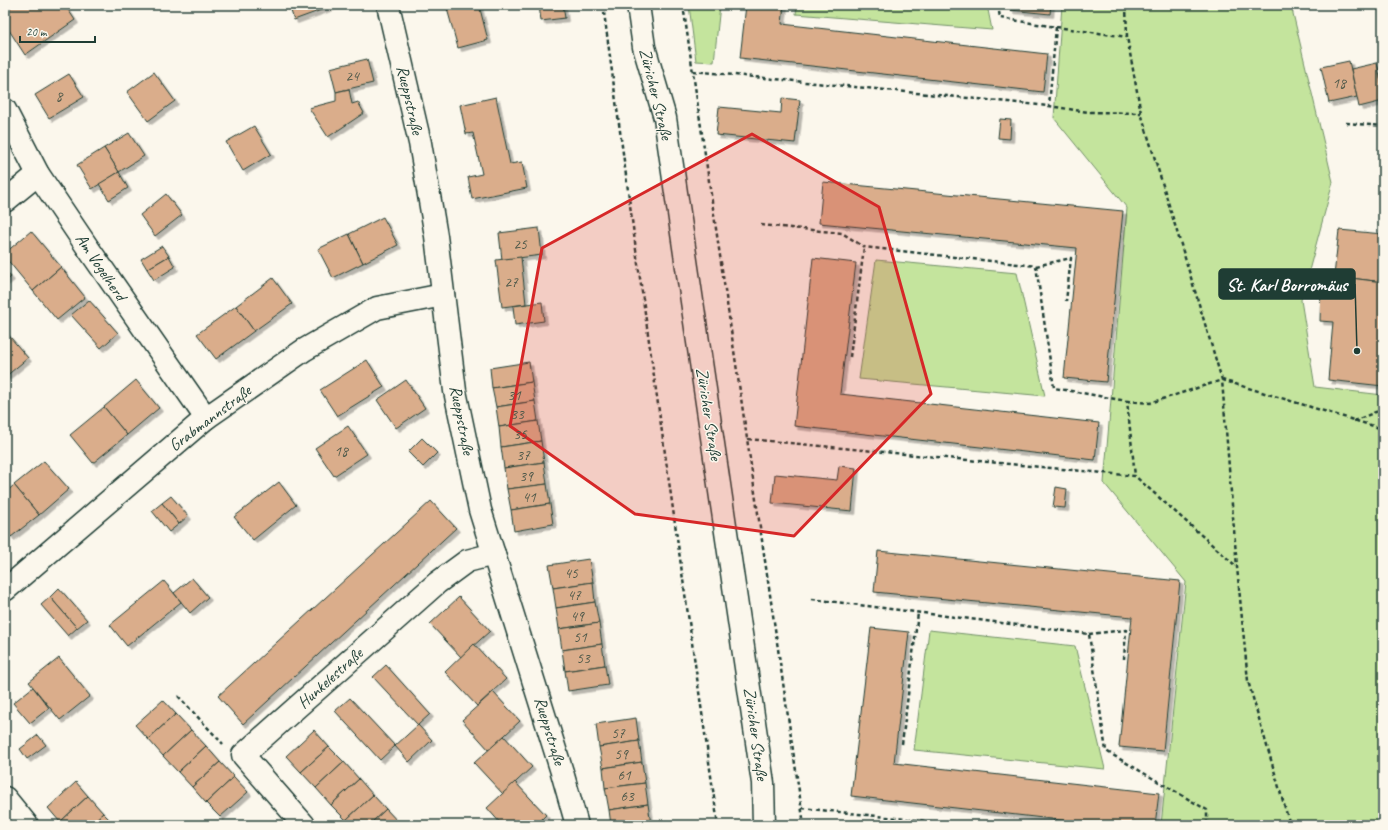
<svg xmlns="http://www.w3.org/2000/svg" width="1388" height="830" font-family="Caveat,sans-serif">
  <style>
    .green { fill: #c4e49d; stroke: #729068 }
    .building { fill: #daad8b; stroke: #1f3d34; filter: url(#shadow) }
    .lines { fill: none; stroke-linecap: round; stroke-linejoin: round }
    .minor-casing { stroke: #1f3d34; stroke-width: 25 }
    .path { stroke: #1f3d34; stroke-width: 2.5; stroke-dasharray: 4 3; stroke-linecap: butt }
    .minor { stroke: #fbf7ec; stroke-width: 22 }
    .marked { fill: #d62828; fill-opacity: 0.2; stroke: #d62828; stroke-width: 3; stroke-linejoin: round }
    .labels { text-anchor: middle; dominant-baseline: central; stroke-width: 3; stroke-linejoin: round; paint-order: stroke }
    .number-label { font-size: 15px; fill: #4e594a }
    .street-label { font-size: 17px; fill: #1f3d34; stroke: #fbf7ec }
    .leader { fill: none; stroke: #1f3d34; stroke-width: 1.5 }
    .callout-dot { fill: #1f3d34; stroke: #fbf7ec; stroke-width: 1.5 }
    .callout { fill: #1f3d34; stroke: #1f3d34; stroke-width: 1.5 }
    .callout-label { font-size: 18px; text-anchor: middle; font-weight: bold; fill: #fff }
  </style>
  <defs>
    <filter id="shadow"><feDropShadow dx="3.5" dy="3.5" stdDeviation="0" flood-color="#0004"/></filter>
  </defs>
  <rect width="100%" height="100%" fill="#fbf7ec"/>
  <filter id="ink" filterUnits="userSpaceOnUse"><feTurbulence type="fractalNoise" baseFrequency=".025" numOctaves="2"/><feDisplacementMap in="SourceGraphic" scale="8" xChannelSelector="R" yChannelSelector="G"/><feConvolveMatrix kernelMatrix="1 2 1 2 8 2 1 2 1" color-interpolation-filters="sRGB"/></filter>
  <g filter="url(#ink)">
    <g class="green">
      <polygon points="689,5 720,5 714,62 696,61"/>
      <polygon points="797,5 987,5 992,30 796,14"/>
      <polygon points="1062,5 1291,5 1333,182 1301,300 1315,387 1383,395 1383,825 1161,825 1186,582 1104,483 1127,208 1054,118"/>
      <polygon points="876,260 1017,273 1045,396 859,379"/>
      <polygon points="929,630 1075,646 1105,769 914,750"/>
    </g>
    <g class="building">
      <polygon points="15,5 65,5 75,20 25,55 5,24 5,11"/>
      <polygon points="289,5 335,5 294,20"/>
      <polygon points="446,5 479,5 488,40 458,48"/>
      <polygon points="539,5 563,5 565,18 541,21"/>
      <polygon points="746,5 784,5 782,24 1047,54 1043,92 740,58"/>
      <polygon points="1010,5 1051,5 1050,14 1010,10"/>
      <polygon points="367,59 373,83 336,92 330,68"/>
      <polygon points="1349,61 1357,97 1329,103 1321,67"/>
      <polygon points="1377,63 1383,91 1383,101 1359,107 1351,69"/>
      <polygon points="154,72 175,101 148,121 127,92"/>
      <polygon points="1383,73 1383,91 1379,74"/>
      <polygon points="69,74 84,97 49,118 35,95"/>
      <polygon points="349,89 352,104 358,102 364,113 328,137 309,108 336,101 336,92"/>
      <polygon points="496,97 510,164 522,162 527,188 472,199 468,177 482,174 473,133 466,134 460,105"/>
      <polygon points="782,98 800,100 795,143 716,135 719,107 781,113"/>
      <polygon points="1000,119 1011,120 1010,139 998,138"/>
      <polygon points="254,126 271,154 243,171 226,142"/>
      <polygon points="129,133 144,156 119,172 104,148"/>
      <polygon points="104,148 119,172 92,189 77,165"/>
      <polygon points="119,172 128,188 109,200 99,184"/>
      <polygon points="823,182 1123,211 1106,382 1064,378 1077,248 819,223"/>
      <polygon points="166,194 182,215 155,236 140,215"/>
      <polygon points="383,217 398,245 363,263 349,234"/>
      <polygon points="539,228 542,255 502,260 499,233"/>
      <polygon points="1339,230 1383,234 1383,282 1334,276"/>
      <polygon points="31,231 61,267 33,291 5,257 5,253"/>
      <polygon points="349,234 363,263 333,278 318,249"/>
      <polygon points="162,246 169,256 147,269 141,259"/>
      <polygon points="169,256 175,267 154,280 147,269"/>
      <polygon points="521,257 526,304 502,307 496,260"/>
      <polygon points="813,258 856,263 840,394 1099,423 1095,460 794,426"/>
      <polygon points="61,267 85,297 57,320 33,291"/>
      <polygon points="5,270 11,277 5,282"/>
      <polygon points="1334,276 1383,282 1383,386 1328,380 1333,322 1320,321 1321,286 1333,287"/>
      <polygon points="273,278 292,304 254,331 236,306"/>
      <polygon points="89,300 118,333 101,348 71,315"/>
      <polygon points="542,302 544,321 515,325 513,306"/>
      <polygon points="236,306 254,331 216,359 197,334"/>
      <polygon points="5,331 28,358 5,377"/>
      <polygon points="367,360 384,387 337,416 320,390"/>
      <polygon points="529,362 532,382 492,388 490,368"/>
      <polygon points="136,380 159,408 127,435 104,407"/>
      <polygon points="406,380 425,408 396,428 377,400"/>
      <polygon points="532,382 535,401 496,407 492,388"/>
      <polygon points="535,401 538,421 499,427 496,407"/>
      <polygon points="104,407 127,435 93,463 70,435"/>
      <polygon points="538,421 541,441 501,447 499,427"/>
      <polygon points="348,426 367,454 334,476 315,448"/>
      <polygon points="422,438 437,453 423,467 408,452"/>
      <polygon points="541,441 544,462 504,468 501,447"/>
      <polygon points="44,461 69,489 39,515 14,485"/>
      <polygon points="544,462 547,484 507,489 504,468"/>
      <polygon points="839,466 856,468 852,511 772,503 775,474 837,480"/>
      <polygon points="279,482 296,505 253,540 234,517"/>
      <polygon points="547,484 550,504 511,510 507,489"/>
      <polygon points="14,485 39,515 11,537 5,529 5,493"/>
      <polygon points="1056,487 1067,489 1065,508 1053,507"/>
      <polygon points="171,496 188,516 179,524 162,503"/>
      <polygon points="431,501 456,528 243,724 218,696"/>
      <polygon points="162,503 179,524 169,532 152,511"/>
      <polygon points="550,504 553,524 514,531 511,510"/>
      <polygon points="878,551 1180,581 1163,751 1119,747 1132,617 874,592"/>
      <polygon points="589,559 593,582 553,588 549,565"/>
      <polygon points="192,578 208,597 190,613 174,593"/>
      <polygon points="164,581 181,602 127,646 110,625"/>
      <polygon points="593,582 595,602 556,608 553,588"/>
      <polygon points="59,588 87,620 77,628 50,597"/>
      <polygon points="50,597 77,628 68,636 41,605"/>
      <polygon points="459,597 490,631 461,657 430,624"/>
      <polygon points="595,602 599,623 559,629 556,608"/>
      <polygon points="599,623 602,644 562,650 559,629"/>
      <polygon points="871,628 909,632 894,763 1159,793 1155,825 1104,825 851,796"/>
      <polygon points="474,644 506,679 477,706 445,672"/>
      <polygon points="602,644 605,665 565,671 562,650"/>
      <polygon points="59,658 90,696 60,720 29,682"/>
      <polygon points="386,665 430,714 418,725 373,677"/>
      <polygon points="605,665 608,685 568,691 565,671"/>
      <polygon points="33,687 49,708 30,723 13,703"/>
      <polygon points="493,692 520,721 489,750 462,720"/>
      <polygon points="350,698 395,746 380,760 335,711"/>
      <polygon points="163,700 176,714 148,739 135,725"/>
      <polygon points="176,714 191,730 163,756 148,739"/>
      <polygon points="636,718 639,741 599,747 596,724"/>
      <polygon points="418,725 432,740 409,762 395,746"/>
      <polygon points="191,730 206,746 178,772 163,756"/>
      <polygon points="314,730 329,747 301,772 286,756"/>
      <polygon points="38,735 46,745 27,759 20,749"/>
      <polygon points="504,736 532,767 503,794 474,763"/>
      <polygon points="639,741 642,762 603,768 599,747"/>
      <polygon points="206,746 220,762 192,787 178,772"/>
      <polygon points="329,747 344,762 316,788 301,772"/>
      <polygon points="220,762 234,777 206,803 192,787"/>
      <polygon points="344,762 359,779 331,805 316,788"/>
      <polygon points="642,762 645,783 605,788 603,768"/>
      <polygon points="234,777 248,792 220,817 206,803"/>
      <polygon points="359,779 373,795 346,820 331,805"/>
      <polygon points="76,782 88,796 60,822 48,808"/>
      <polygon points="515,782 546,815 536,825 502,825 487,808"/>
      <polygon points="645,783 648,804 609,810 605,788"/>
      <polygon points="373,795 386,809 369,825 350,825 346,820"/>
      <polygon points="88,796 103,813 90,825 63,825 60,822"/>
      <polygon points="648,804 651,825 611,825 609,810"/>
      <polygon points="386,809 399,823 397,825 369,825"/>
      <polygon points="103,813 115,825 90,825"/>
    </g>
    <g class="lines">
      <defs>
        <g id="minor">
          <polyline points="388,5 420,143 436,236 455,391 480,510 562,772 577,825"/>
          <polyline points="638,5 644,47 665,118 763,783 764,825"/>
          <polyline points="5,110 38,174 90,251 206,418"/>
          <polyline points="5,201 38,174"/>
          <polyline points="5,590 206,418 304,350 377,308 443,295"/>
          <polyline points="5,798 27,825"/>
          <polyline points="304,825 243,755 437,583 467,561 494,554"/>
        </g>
      </defs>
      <use href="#minor" class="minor-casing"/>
      <g class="path">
        <polyline points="603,5 637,257 718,825"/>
        <polyline points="683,5 804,825"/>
        <polyline points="998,5 1000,18 1056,27 1049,106"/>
        <polyline points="1126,5 1127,37 1141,113 1222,380 1237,567 1248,681 1290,825"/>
        <polyline points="1056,27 1127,37"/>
        <polyline points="693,71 1049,106 1088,112 1141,113"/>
        <polyline points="1346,123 1383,126"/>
        <polyline points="761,225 842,233 864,247 1036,266 1054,388 1127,401 1135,476"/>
        <polyline points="1036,266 1071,258 1066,301"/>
        <polyline points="850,357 864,247"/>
        <polyline points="1127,401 1150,403 1222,380 1383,429"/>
        <polyline points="1354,421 1383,409"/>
        <polyline points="748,439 1135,476 1237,567"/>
        <polyline points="812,599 1089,634 1106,751 1207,810 1207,825"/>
        <polyline points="1089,634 1126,630 1124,659"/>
        <polyline points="178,696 223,744"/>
        <polyline points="902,744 918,613"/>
        <polyline points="802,808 962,825"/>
        <polyline points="1382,825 1383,825"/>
      </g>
      <use href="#minor" class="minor"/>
    </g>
  </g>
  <path class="marked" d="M752,134L879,207L931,394L794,536L635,514L510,426L542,248Z"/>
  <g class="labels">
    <g class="number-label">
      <text x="352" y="76">24</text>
      <text x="1339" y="83">18</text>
      <text x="59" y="96">8</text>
      <text x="520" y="244">25</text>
      <text x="511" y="282">27</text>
      <text x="514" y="395">31</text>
      <text x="517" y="414">33</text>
      <text x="520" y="434">35</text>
      <text x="341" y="451">18</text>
      <text x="523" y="455">37</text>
      <text x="526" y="476">39</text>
      <text x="529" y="497">41</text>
      <text x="571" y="573">45</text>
      <text x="574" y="595">47</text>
      <text x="577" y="616">49</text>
      <text x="580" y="637">51</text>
      <text x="583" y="658">53</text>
      <text x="618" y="733">57</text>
      <text x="621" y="754">59</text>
      <text x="624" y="775">61</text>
      <text x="627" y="796">63</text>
    </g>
    <g class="street-label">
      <text transform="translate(656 94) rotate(76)">Züricher Straße</text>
      <text transform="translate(410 100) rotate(77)">Rueppstraße</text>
      <text transform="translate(101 267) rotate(56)">Am Vogelherd</text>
      <text transform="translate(709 414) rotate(81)">Züricher Straße</text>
      <text transform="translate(210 418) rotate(-37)">Grabmannstraße</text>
      <text transform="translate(462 420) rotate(79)">Rueppstraße</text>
      <text transform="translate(330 678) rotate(-42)">Hunkelestraße</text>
      <text transform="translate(550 731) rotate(73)">Rueppstraße</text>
      <text transform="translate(756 734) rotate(82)">Züricher Straße</text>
    </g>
  </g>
  <path class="leader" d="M1357 351L1355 284"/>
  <circle class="callout-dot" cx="1357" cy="351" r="4"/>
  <rect class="callout" x="1219" y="269" width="136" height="30" rx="4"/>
  <g class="callout-label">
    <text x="1287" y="291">St. Karl Borromäus</text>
  </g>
  <rect width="1388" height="830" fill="none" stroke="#fbf7ec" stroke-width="20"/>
  <rect x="10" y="10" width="1368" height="810" fill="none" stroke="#1f3d34" stroke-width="1.5" filter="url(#ink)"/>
  <path d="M20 36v6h75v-6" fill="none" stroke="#1f3d34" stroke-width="2"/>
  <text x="26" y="36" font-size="12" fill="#1f3d34" stroke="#fbf7ec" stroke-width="3" paint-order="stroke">20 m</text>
</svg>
